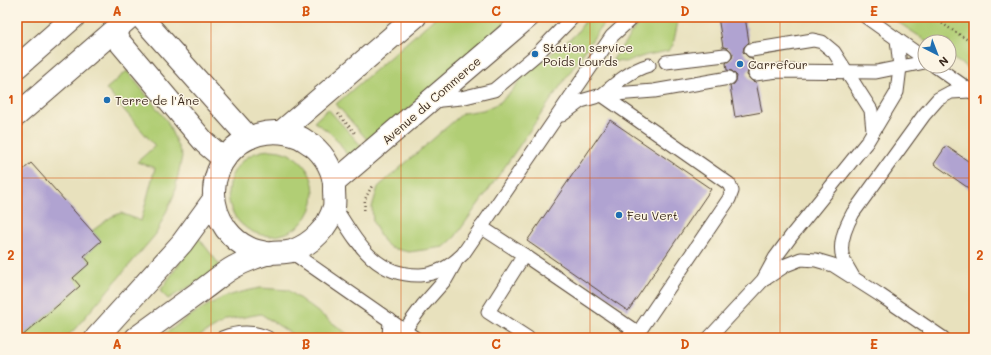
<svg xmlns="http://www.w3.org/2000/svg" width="991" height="355" font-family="Mali,sans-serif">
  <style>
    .green { fill: #b1ce75; stroke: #767c4a }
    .building { fill: #b0a3d1 }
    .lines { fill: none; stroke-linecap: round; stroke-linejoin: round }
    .lane-casing { stroke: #554536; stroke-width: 15 }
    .street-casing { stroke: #554536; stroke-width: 24 }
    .secondary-casing { stroke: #554536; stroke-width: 24 }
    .path { stroke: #554536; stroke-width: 2.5; stroke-dasharray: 1 3; stroke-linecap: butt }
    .lane { stroke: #fff; stroke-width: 13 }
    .street { stroke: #fff; stroke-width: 22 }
    .secondary { stroke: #fff; stroke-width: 22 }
    .grid { fill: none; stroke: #d7540e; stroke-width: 1; stroke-opacity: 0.55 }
    .poi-dot { fill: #1f6fb2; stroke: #fcf5e5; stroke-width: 1.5 }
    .labels { text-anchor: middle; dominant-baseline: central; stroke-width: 3; stroke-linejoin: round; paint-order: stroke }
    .poi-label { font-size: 12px; fill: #3b2a1e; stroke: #fcf5e5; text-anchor: start }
    .street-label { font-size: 12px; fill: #3b2a1e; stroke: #fcf5e5 }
    .neatline { fill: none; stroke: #d7540e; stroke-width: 1.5 }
    .grid-label { font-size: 13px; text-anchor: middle; font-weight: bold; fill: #d7540e }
  </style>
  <rect width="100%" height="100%" fill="#fcf5e5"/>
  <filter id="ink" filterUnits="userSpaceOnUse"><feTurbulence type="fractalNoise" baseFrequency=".025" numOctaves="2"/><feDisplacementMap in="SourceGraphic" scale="8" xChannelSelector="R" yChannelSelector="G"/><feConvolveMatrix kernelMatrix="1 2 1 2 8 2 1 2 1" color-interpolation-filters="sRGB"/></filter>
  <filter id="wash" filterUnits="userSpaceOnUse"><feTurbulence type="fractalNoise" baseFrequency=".012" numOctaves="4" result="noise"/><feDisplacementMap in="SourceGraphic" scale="16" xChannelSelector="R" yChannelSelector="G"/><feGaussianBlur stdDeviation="0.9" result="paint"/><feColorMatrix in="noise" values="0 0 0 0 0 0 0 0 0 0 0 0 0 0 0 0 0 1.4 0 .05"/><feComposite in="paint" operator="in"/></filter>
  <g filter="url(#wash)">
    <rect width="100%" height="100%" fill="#e8e1bd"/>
    <g class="green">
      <polygon points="436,17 512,17 370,143 336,104"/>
      <polygon points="588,17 608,17 506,165 455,237 444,247 409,252 391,248 383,241 373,222 372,207 378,187 463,113 483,110 499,103 511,92 523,76 576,34"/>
      <polygon points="645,17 679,17 673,45 668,51 647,55 625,62 612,61 639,22"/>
      <polygon points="890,17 966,17 974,22 974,72 949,56 949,42 928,42"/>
      <polygon points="127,71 167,121 182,156 174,195 156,234 74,330 65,338 20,338 80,286 73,278 90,263 84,256 101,241 92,231 111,217 121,213 141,221 155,168 137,162 155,146 106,89"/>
      <path d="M328,109L365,150L350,161C339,140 334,134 314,122Z"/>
      <circle cx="271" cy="193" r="43"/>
      <polygon points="198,237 222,268 168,299 160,291"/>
      <path d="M260,288L288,290L353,338H298L261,314L227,320L196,338H160C178,324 197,310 218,300C231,294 246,291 260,288Z"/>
    </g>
    <g id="blocks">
      <g class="building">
        <polygon points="718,17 745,17 749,42 744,47 743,52 748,57 752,58 754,66 748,71 747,75 752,81 756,82 762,112 735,117 730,86 734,84 736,81 737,76 732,71 727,70 726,63 732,58 733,54 728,48 723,47"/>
        <polygon points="610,120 711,189 628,311 527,241"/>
        <polygon points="946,146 974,165 974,192 934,164"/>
        <polygon points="31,163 101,241 84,256 90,263 73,278 80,286 20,338 17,338 17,175"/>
      </g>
    </g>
  </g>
  <g filter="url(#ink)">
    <use href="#blocks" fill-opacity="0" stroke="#554536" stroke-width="1"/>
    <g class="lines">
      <defs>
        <g id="lane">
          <polyline points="866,17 925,59"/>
          <polyline points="751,50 813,40 822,42 834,52 871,110 873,131"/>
          <polyline points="666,62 725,55"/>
          <polyline points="935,66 972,92"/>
          <polyline points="755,74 778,71 876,72 925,62"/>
          <polyline points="431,101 461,98 494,90 537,54 573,17"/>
          <polyline points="562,115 581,101 602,95 654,91 729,78"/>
          <path d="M334,206C356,240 373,276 420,275C438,274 451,266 463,254L612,36L633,17"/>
          <polyline points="481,227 524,255 638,333 642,338"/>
          <polyline points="290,251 415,338"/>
          <polyline points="524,255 488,312 528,338"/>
          <path d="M853,277C850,271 845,264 843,258C838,243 846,226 853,213L924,115L938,99L951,92L970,91"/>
          <polyline points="765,279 786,265 801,259 816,260 833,265 880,295 943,338"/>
          <polyline points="404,331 423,305 446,279 455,263"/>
          <path d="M222,338C237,332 253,331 268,338"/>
          <polyline points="389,338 390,320"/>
          <path d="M626,338L638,333L729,199L732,191L729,184L602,95C616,83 631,70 649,65"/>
          <polyline points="709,338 763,280 775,258 792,235 867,142 897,92 900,67 897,39"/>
        </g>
        <g id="street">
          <polyline points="141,17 249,138"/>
          <polyline points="112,33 205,143 224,159"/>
          <polyline points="17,67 74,17"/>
          <polyline points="17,115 130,17"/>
        </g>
        <g id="secondary">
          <polyline points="281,132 415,17"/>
          <polyline points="335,182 528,17"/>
          <polyline points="96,338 182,243 214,199"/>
          <path d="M136,338C158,322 180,306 202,290C212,283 223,273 234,267C243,262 260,255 271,253C277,252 285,253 292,251C312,244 328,228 334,207C335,202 334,195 334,189C335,173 325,155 312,145C308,143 304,139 299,137C241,114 190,178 226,229C232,237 240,244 249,248C255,251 263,252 269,254"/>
        </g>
      </defs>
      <use href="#lane" class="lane-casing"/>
      <use href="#street" class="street-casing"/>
      <use href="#secondary" class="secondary-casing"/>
      <g class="path">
        <polyline points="932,17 974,44"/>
        <polyline points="338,114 355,133"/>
        <polyline points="364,214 365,199 373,184"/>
      </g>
      <use href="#lane" class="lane"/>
      <use href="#street" class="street"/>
      <use href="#secondary" class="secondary"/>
    </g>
  </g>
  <path class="grid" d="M211,17V338M401,17V338M590,17V338M780,17V338M17,178H974"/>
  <g class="poi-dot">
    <circle cx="535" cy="54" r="4"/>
    <circle cx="740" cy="64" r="4"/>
    <circle cx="107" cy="100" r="4"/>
    <circle cx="619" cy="215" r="4"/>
  </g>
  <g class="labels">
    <g class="poi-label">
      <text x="543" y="47">Station service<tspan x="543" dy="14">Poids Lourds</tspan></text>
      <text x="748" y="64">Carrefour</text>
      <text x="115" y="100">Terre de l'Âne</text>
      <text x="627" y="215">Feu Vert</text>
    </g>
    <g class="street-label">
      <text transform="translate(431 100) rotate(-41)">Avenue du Commerce</text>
    </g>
  </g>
  <rect width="991" height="355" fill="none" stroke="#fcf5e5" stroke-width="44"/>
  <g transform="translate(937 54) rotate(138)"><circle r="19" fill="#fcf5e5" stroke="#afa495"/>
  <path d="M0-3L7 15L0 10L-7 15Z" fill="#1f6fb2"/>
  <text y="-6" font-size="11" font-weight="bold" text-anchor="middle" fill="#3b2a1e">N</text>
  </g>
  <rect x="22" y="22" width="947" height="311" class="neatline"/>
  <g class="grid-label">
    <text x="117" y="16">A</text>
    <text x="306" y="16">B</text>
    <text x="496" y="16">C</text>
    <text x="685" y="16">D</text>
    <text x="874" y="16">E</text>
    <text x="11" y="104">1</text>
    <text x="980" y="104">1</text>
    <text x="11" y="260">2</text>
    <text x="980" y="260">2</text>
    <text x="117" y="349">A</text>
    <text x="306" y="349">B</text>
    <text x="496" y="349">C</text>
    <text x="685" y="349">D</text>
    <text x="874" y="349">E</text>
  </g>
</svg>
